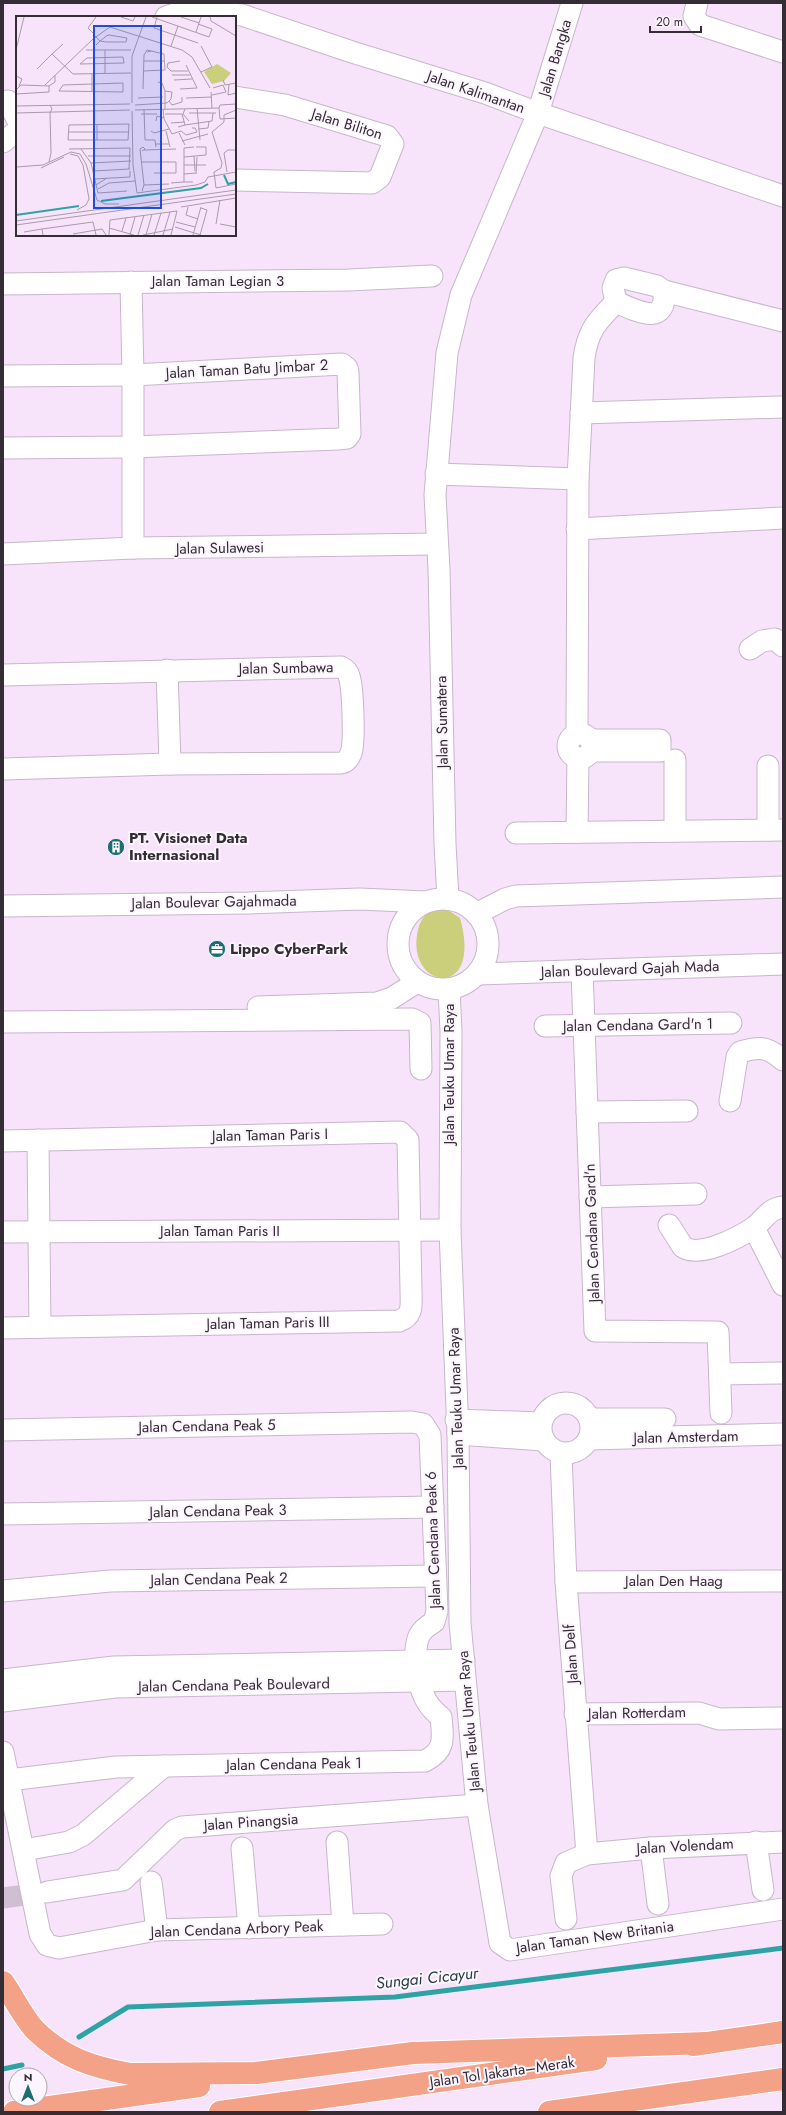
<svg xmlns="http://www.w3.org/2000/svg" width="786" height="2115" font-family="Jost,sans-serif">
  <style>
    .green { fill: #cbce7a }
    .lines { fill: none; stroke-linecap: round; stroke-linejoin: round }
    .stream { stroke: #2da3a6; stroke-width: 5 }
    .minor-tunnel { stroke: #d0bfd3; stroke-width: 21; stroke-dasharray: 21 10; stroke-linecap: butt }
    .minor-casing { stroke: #c8b6cb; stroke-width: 23 }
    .highway-casing { stroke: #fff; stroke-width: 24 }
    .minor { stroke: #fff; stroke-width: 21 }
    .highway { stroke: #f3a187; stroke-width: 22 }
    .labels { text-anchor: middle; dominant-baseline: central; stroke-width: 4; stroke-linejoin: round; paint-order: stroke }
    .street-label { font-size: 15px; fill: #342d35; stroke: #fdf5fe }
    .poi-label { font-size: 15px; font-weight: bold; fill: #342d35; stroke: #fdf5fe; text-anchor: start }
    .water-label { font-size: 16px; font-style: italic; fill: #253e3f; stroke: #fdf5fe }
    .inset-river { fill: none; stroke: #2da3a6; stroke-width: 2 }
    .inset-road { fill: none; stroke: #a99bab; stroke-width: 1 }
    .view { fill: #1d4ed8; fill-opacity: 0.15; stroke: #1d4ed8; stroke-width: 2 }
    .inset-edge { fill: none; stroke: #342d35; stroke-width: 2 }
  </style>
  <rect width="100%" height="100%" fill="#f7e4fa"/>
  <path class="green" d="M441,908L448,910L460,918C484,1003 404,989 418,930C421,917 427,911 441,908Z"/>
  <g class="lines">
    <g class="stream">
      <polyline points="79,2037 128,2007 395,1997 783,1948"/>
      <polyline points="3,2069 22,2065"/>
    </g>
    <polyline class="minor-tunnel" points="3,1898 47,1892"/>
    <defs>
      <g id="minor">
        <polyline points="697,3 694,16 700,25 783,52"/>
        <polyline points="166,17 187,10 242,15 352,52 485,93 538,113 783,196"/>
        <polyline points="235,97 285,105 387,136 393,144 380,177 372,183 235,180"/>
        <polyline points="8,101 17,119"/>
        <polyline points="3,142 17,131"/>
        <path d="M624,278L657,286L664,291C667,328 635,310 616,302L613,288L616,280Z"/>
        <polyline points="131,282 133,375 133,548"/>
        <polyline points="3,284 349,280 432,276"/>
        <polyline points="664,291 783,321"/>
        <polyline points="3,376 133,375 342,364 347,368 348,372 350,434 347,438 338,439 132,447 3,448"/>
        <polyline points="581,413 783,407"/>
        <polyline points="436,474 578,479"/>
        <polyline points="577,529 783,518"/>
        <polyline points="3,554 133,548 437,544"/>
        <polyline points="750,649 762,641 775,639 783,646"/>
        <polyline points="167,670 170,764"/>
        <path d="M3,675L341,667C345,669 348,671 349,676C353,687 355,743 351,753C349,758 347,762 341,763L170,764L3,769"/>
        <path d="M577,734L578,479L584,358C588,330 597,321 616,302"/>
        <circle cx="580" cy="746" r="12"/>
        <polyline points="591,740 660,740 660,751 592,751"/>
        <polyline points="768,830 768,766"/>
        <polyline points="675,831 675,760"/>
        <polyline points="577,832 578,758"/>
        <polyline points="516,833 783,830"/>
        <circle cx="443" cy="944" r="45"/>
        <polyline points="448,899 445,844 439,569 435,495 447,353 461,295 538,113 572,3"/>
        <polyline points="3,906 249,903 360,899 426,902"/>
        <polyline points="476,914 505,899 516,896 783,887"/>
        <polyline points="582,970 595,1331 718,1332 721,1413"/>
        <polyline points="477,974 783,964"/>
        <polyline points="449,989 451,1031 450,1230 458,1434 460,1623 477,1805 500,1943 510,1950 783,1909"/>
        <polyline points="258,1007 377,1003 392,998 417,982"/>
        <polyline points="3,1022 412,1019 420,1023 421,1069"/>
        <polyline points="545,1026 731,1023"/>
        <path d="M730,1101L737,1057L740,1052C761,1046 767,1047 783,1060"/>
        <polyline points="587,1112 687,1111"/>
        <polyline points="38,1140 40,1327"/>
        <path d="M3,1141L400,1132L408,1140L411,1291C411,1304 414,1316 399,1321L3,1328"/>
        <polyline points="590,1197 696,1194"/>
        <path d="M669,1225L683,1247C700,1258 738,1238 753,1228C765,1220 767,1209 783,1207"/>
        <polyline points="754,1228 783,1285"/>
        <polyline points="3,1232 450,1230"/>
        <polyline points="720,1374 783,1373"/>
        <circle cx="566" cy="1428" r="25"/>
        <polyline points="590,1419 665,1419"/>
        <polyline points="456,1420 541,1423"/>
        <path d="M3,1430L412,1422L423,1424L430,1435L437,1611L434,1622C415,1633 417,1641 415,1661"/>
        <polyline points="458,1434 543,1440"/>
        <polyline points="589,1439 783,1434"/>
        <polyline points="561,1454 566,1582 587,1854"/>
        <polyline points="3,1514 433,1507"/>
        <polyline points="566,1582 783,1581"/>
        <polyline points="3,1591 110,1581 435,1576"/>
        <polyline points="3,1680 114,1667 464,1660"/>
        <polyline points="3,1701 115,1687 465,1680"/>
        <polyline points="575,1714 699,1713 719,1719 783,1718"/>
        <polyline points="3,1752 40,1934 47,1945 59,1948 157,1930 382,1924"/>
        <path d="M9,1780L116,1767L425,1761C446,1750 443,1738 441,1717C428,1707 423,1697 419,1681"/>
        <polyline points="337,1842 343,1925"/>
        <polyline points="756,1842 763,1890"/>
        <polyline points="242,1848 249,1928"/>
        <polyline points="651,1848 658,1904"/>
        <polyline points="24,1850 69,1842 83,1835 164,1766"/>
        <polyline points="151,1882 157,1930"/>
        <polyline points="47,1892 123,1880 175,1830 182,1827 477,1805"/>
        <polyline points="566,1919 561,1876 566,1863 587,1854 651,1848 783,1842"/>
      </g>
      <g id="highway">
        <path d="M3,1982C13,1996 24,2019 36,2031C64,2058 92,2067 130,2074L256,2073L413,2053L707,2043"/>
        <polyline points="693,2045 783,2032"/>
        <polyline points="14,2112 199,2086"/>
        <polyline points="220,2112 596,2059"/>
        <polyline points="549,2112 783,2079"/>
      </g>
    </defs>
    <use href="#minor" class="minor-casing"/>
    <use href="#highway" class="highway-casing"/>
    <use href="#minor" class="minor"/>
    <use href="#highway" class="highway"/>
  </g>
  <defs>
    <symbol id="building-disc" viewBox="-11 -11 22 22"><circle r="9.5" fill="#206c73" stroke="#fdf5fe"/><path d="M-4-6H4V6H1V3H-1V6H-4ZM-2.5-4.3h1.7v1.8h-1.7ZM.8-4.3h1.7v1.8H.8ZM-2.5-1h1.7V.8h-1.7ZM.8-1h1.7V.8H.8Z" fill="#fff"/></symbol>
    <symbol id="office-disc" viewBox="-11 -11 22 22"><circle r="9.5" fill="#206c73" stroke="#fdf5fe"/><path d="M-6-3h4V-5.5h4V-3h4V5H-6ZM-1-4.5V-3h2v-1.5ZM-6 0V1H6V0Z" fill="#fff"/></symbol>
  </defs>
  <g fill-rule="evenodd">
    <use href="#building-disc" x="106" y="837" width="20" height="20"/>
    <use href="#office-disc" x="207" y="939" width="20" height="20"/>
  </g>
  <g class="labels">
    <g class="street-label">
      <text transform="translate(555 58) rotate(-73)">Jalan Bangka</text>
      <text transform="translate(476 92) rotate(19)">Jalan Kalimantan</text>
      <text transform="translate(347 124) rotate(17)">Jalan Biliton</text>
      <text x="218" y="281">Jalan Taman Legian 3</text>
      <text transform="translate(247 369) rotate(-3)">Jalan Taman Batu Jimbar 2</text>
      <text transform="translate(220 548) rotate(-1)">Jalan Sulawesi</text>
      <text transform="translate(286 668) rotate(-1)">Jalan Sumbawa</text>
      <text transform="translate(442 722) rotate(-91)">Jalan Sumatera</text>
      <text transform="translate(214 902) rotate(-1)">Jalan Boulevar Gajahmada</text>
      <text transform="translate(630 969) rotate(-2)">Jalan Boulevard Gajah Mada</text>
      <text transform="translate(638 1025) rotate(-1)">Jalan Cendana Gard'n 1</text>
      <text transform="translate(449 1074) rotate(-90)">Jalan Teuku Umar Raya</text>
      <text transform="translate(270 1135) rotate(-1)">Jalan Taman Paris I</text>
      <text x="220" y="1231">Jalan Taman Paris II</text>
      <text transform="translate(592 1233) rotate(-92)">Jalan Cendana Gard'n</text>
      <text transform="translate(268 1323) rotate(-1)">Jalan Taman Paris III</text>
      <text transform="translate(456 1398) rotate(-92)">Jalan Teuku Umar Raya</text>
      <text transform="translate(207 1426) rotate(-1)">Jalan Cendana Peak 5</text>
      <text transform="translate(686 1437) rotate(-1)">Jalan Amsterdam</text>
      <text transform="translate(218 1511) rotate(-1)">Jalan Cendana Peak 3</text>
      <text transform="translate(433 1540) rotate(-92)">Jalan Cendana Peak 6</text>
      <text transform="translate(219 1579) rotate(-1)">Jalan Cendana Peak 2</text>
      <text x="674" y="1581">Jalan Den Haag</text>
      <text transform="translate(571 1654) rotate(-94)">Jalan Delf</text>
      <text transform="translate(234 1685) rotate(-1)">Jalan Cendana Peak Boulevard</text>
      <text transform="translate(637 1713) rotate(-1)">Jalan Rotterdam</text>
      <text transform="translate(469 1721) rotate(-95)">Jalan Teuku Umar Raya</text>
      <text transform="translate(294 1764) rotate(-1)">Jalan Cendana Peak 1</text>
      <text transform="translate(251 1822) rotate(-4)">Jalan Pinangsia</text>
      <text transform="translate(685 1846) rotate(-3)">Jalan Volendam</text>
      <text transform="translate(237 1929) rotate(-2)">Jalan Cendana Arbory Peak</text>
      <text transform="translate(595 1937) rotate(-8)">Jalan Taman New Britania</text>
      <text transform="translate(502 2072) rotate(-8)">Jalan Tol Jakarta–Merak</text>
    </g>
    <g class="poi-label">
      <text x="129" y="838">PT. Visionet Data<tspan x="129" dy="17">Internasional</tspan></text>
      <text x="230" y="949">Lippo CyberPark</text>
    </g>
    <g class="water-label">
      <text transform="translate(427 1978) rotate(-6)">Sungai Cicayur</text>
    </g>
  </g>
  <g transform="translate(16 16)">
    <rect width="220" height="220" fill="#f7e4fa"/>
    <path d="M201,48L215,57L208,65L196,68L188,56Z" fill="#cbce7a"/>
    <path class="inset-river" d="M208,159L212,168L220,166M85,185L185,172L192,168M0,199L63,190"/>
    <path class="inset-road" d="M105,1L117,5L119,1M136,1L193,21L196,13L182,8M141,1L138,12L182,27M165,1L183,7M194,1L195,5L220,20M180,16L185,1M78,19L84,25L90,26H110L111,22L93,19L90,20L88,22L84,25L80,29M79,19L72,12L80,1M47,28L36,38L57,58L115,57M155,30L162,10M0,34L8,1M70,34H115M89,34V57M71,42L107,41L108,47L64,48ZM128,45H149M164,45L152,47L151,51L155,55H172M21,53L36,38M127,55L149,54L148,38L135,35M185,56L196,51L185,30M156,59H174M0,60L6,63L3,70M158,64L176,63M207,64L209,69L220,67M142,66L146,67L149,75V93M107,67V76L43,75L47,69ZM213,68L212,79L220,77M29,69L77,23L94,11L166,34L176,41L194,72M127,73L128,39L131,34L135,35L131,36M164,73L181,72L170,49M0,74L5,69L33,70M76,76V58M195,76L196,92M0,78L33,76V70L39,66V59M196,79L210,76L207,69L197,72M122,82L147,81M170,82L196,81M153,85L156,89L166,86V81M116,87V40L130,1M119,89L151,87L155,83L156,76L149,75M0,90L114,88M181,92L184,124M203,92L204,103L220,102M203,92L204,89L220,88M128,93L129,124H139L140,131M147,93L148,103L156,118L165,115L170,119L181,116L179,112H176M169,93L167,98L173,105M119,94L203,92M220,94L208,99V106L196,116L206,147L205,152L198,156L200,172L220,168M116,95L117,149L121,177L180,169L189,166L192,161L220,156M0,97L114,94M173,97H200M125,98H141M149,98H166L169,109L162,111M140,105L141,100L148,102M155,107L168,106M81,108V124M113,108L112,124H52L53,109ZM169,109L196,105L197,97M182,113L192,112L193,105M135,115L138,117L153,113M150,115L154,131M52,116H113M163,117L169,129M166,125L192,118M140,128H153M53,133L114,132L113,153M65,133L75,147L82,177L111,175M128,134L160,133M126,135L129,133L127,131L124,133L128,169L126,175M54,138L62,140L67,149M72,140H115M178,140L179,155M168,141L190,139V131H180M33,146L35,137L34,97L36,93L34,89M126,146H160V157H138M75,147L115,145M70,148L81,184L89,188H103M168,149H190M0,151L27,149L55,136L64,138L70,148M25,152L48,141M77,155L114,153M211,156L208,137L212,134H220M168,158L180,157M180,158L181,141M78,163L114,161V155M177,166H168V132L178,131M155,167L168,166M80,169L91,162M128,169L153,168M82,173L93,167L119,165M165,191L220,182M172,191L170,199L182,203M61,194L70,189L73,183L67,149M0,205L220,174M160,206L179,211M200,208L204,184M204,208L220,211M0,209L220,178M159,211L185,219M93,212L118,219M106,215L110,202M8,216L26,213M57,218L86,213L90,219M27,219L26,213L77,206L80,219M93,219L94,204L161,195L155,219M114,219L119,201M122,219L128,199M127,219L157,213M130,219L136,198M138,219L145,197M147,219L154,196M177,219L185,191M184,219L191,194L185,192"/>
    <path class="view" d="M78,10H145V192H78Z"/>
    <rect width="220" height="220" class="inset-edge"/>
  </g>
  <rect width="786" height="2115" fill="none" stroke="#342d35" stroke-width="8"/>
  <g transform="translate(28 2087)"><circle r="19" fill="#fdf5fe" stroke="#ada5ae"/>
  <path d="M0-3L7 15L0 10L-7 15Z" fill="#206c73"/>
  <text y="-6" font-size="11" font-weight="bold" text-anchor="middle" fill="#342d35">N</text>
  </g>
  <path d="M650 26v6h51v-6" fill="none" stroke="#342d35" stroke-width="2"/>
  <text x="656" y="26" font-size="12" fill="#342d35" stroke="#fdf5fe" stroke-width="3" paint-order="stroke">20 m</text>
</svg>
